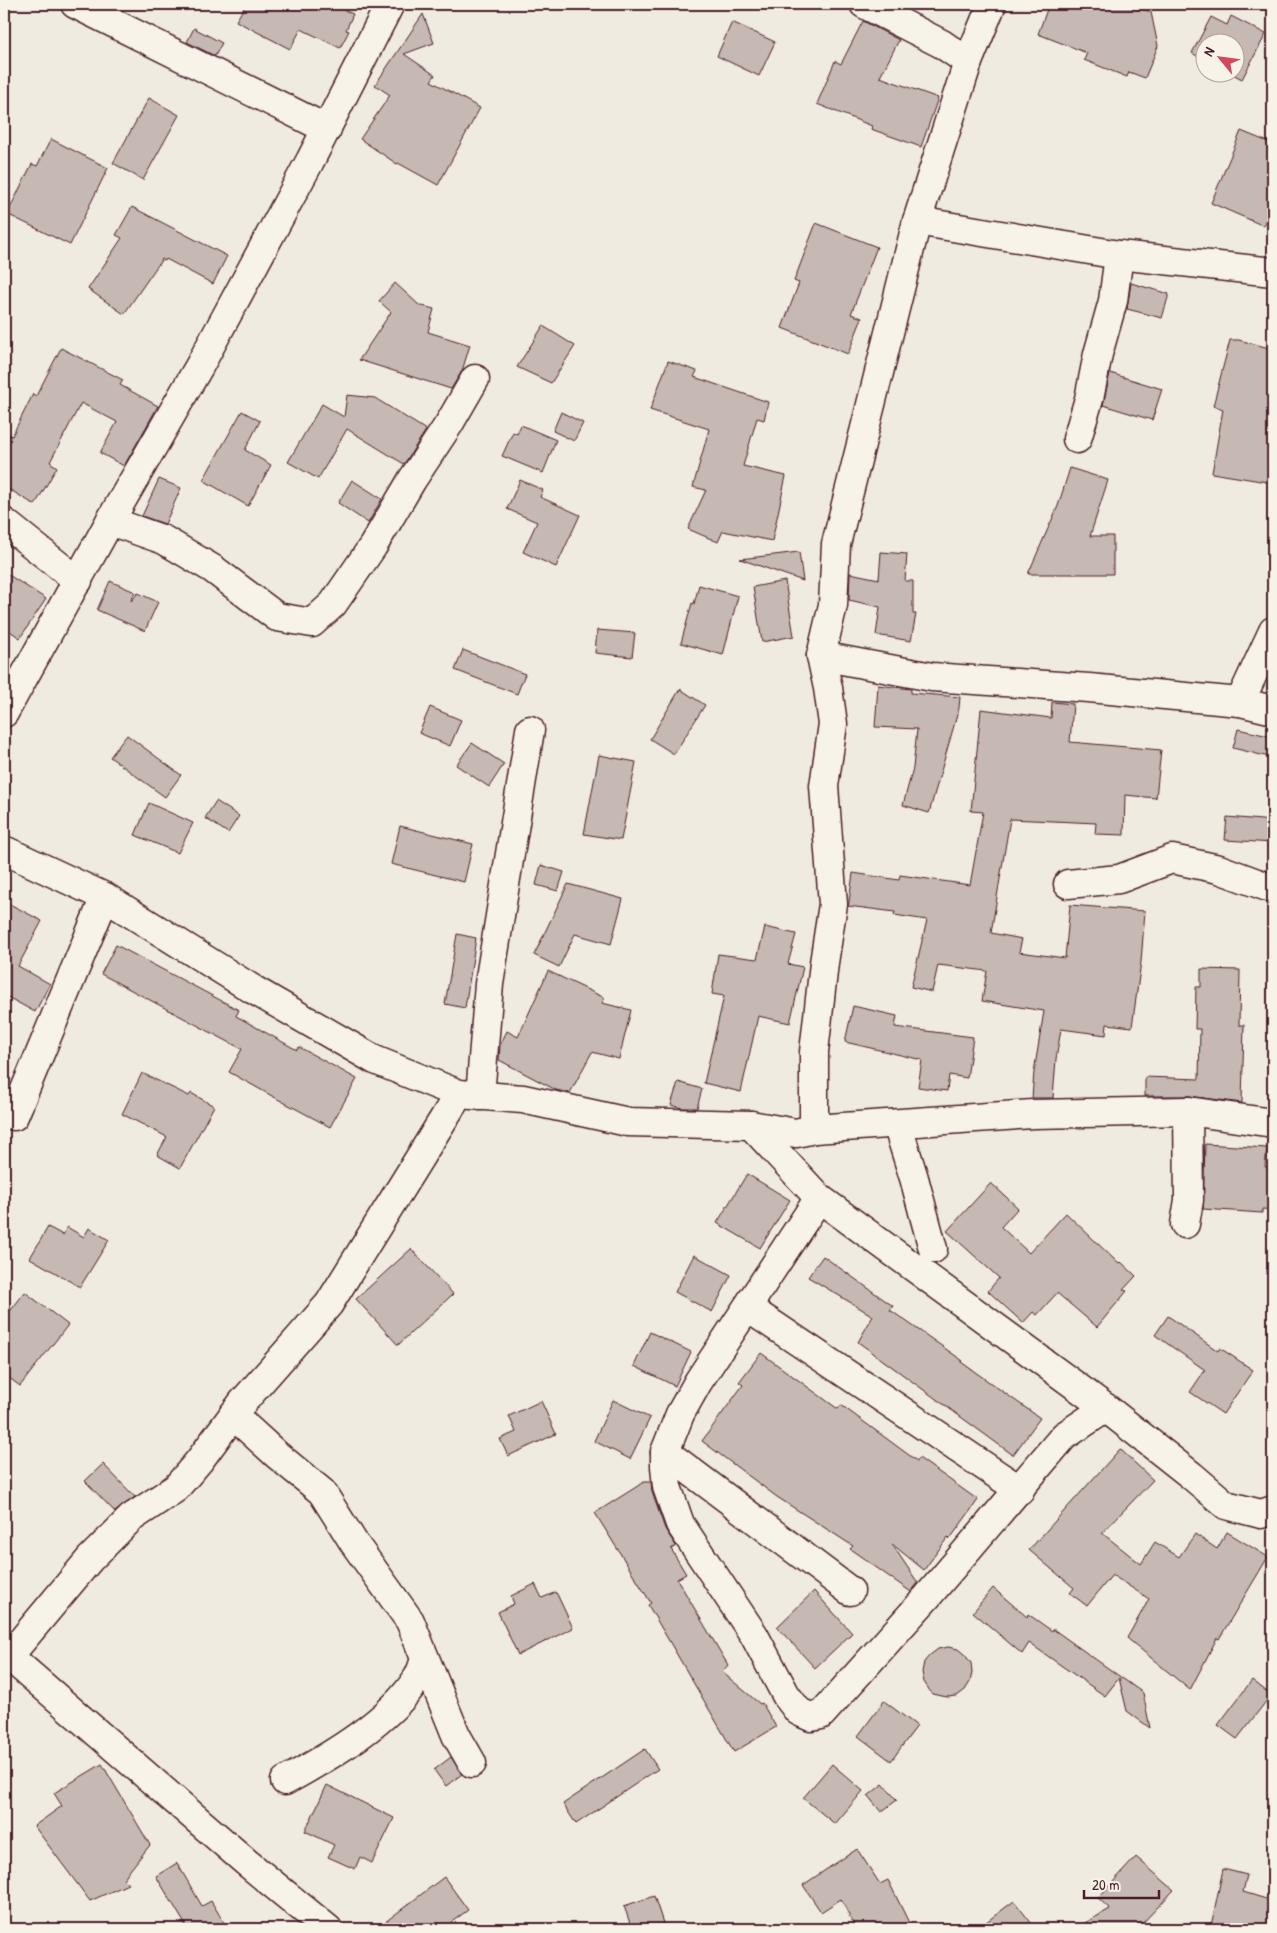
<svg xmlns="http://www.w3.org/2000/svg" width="1277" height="1933" font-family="'Patrick Hand',sans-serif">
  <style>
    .building { fill: #c6b8b3; stroke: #4a1f2b }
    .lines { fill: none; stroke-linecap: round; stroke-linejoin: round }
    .minor-casing { stroke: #4a1f2b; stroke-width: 31 }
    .tertiary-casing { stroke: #4a1f2b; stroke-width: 31 }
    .minor { stroke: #f7f3e8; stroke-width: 28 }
    .tertiary { stroke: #f7f3e8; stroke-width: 28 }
  </style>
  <rect width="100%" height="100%" fill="#f0ebe0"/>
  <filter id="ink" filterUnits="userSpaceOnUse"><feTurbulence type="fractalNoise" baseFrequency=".02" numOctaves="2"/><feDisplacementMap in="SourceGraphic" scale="10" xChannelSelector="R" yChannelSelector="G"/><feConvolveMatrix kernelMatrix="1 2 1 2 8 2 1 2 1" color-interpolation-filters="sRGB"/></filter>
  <g filter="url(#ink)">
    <g class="building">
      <polygon points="246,4 330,4 353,14 346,30 349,31 340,48 301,29 290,49 236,21"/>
      <polygon points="1049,4 1130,4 1151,12 1158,46 1145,78 1129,72 1127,77 1084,60 1087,53 1038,34"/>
      <polygon points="423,14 434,43 404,54 435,75 431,81 480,108 438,185 398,163 397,164 360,139 390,95 375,85"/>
      <polygon points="1231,16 1266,34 1242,79 1229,72 1234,72 1234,42 1204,42 1204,60 1192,53 1211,17 1227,25"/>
      <polygon points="863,21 899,40 880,77 938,98 921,147 871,129 872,126 817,104 835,61 841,64"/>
      <polygon points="732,22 775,42 759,76 717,56"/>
      <polygon points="194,28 222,43 215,56 187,42"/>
      <polygon points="149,98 179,115 143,180 113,163"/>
      <polygon points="1241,131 1273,144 1273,204 1264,226 1211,203"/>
      <polygon points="51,139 108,168 70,245 7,214 32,164 37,166"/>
      <polygon points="132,207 227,256 213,284 166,259 165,261 162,259 124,314 88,289 122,238 116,235"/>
      <polygon points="816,223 877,247 851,314 862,318 848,354 782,328 799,283 794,281"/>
      <polygon points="395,283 419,305 434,309 428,332 470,345 462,371 451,389 359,360 391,312 379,301"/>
      <polygon points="1131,283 1169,294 1162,318 1127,309"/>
      <polygon points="543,326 575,346 551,383 517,367"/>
      <polygon points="1230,340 1239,340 1273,349 1273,483 1212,473 1223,409 1213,406"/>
      <polygon points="61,348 123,380 120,385 158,406 124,466 100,453 117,422 81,403 50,462 57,467 35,505 4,486 4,431 12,436 33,394 36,396"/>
      <polygon points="668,361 697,371 694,377 768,402 764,420 757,418 743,466 786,476 772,541 723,531 718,542 688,529 706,490 693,487 709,429 650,410"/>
      <polygon points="1110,373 1162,389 1152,420 1103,405"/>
      <polygon points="347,395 375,398 426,430 404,464 347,429 318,479 288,462 322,404 344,417"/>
      <polygon points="242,411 260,421 245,450 271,465 248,506 203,480"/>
      <polygon points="561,412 583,423 574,441 553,431"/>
      <polygon points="521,425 556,440 543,473 502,456 513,432 517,434"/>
      <polygon points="1070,468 1108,480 1090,536 1113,536 1113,574 1028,574 1058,506"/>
      <polygon points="159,479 181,488 165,524 142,516"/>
      <polygon points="352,480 382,499 368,523 338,503"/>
      <polygon points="520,480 543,490 540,497 580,515 556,567 523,552 537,522 507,509"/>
      <polygon points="799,552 803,581 740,559"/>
      <polygon points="881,552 907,554 905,581 913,581 913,614 916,614 911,641 876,635 880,607 849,600 850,573 879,579"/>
      <polygon points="4,572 46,599 20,638 4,627"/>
      <polygon points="110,581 135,592 131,601 138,593 158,602 145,631 97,610"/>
      <polygon points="785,581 794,636 762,642 753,587"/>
      <polygon points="699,585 738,596 723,655 681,643 692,603 694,604"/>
      <polygon points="597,630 635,633 632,657 595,653"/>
      <polygon points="463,650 525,674 517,694 455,670"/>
      <polygon points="878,685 911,689 911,693 960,697 959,708 929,813 903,805 913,768 917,729 875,727"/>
      <polygon points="680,689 705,705 674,754 650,739"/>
      <polygon points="1052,702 1073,704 1070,742 1161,750 1156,798 1125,795 1124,835 1095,834 1096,823 1010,819 991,933 1022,939 1019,952 1065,958 1070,905 1145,911 1141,962 1132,1027 1107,1024 1106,1035 1061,1029 1056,1059 1053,1098 1032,1098 1034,1072 1044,1011 982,1001 987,971 938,965 932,992 911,987 927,920 894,915 895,912 848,906 849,902 853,873 899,880 900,875 970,885 983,812 971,811 981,709 1051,718"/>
      <polygon points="430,707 461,720 450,746 419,733"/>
      <polygon points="1238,729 1273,737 1273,758 1233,748"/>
      <polygon points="127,735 181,775 165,797 110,757"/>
      <polygon points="472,743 504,764 489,787 456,765"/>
      <polygon points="599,755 636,762 621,840 584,834"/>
      <polygon points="216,801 239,816 228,833 205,818"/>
      <polygon points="149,803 193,823 178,853 135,835"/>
      <polygon points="1227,817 1273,821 1273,843 1225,840"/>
      <polygon points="400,826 473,844 464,882 391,864"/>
      <polygon points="541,865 564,872 558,891 536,885"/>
      <polygon points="568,884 623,899 611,944 575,934 559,967 534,955"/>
      <polygon points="4,901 42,921 18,966 50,984 35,1012 4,995"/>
      <polygon points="765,927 796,934 788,964 803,967 790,1023 758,1016 741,1092 704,1083 724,996 712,994 718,954 757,959"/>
      <polygon points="457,934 476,938 465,1008 445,1004"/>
      <polygon points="116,945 239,1010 236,1016 297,1050 299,1047 357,1079 330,1127 272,1096 229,1072 242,1049 101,974"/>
      <polygon points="1201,969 1240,970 1239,1025 1244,1025 1242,1103 1190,1096 1145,1096 1145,1077 1199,1079 1200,1029 1195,1029 1196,987 1201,987"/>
      <polygon points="548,971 605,998 602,1003 631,1010 619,1059 592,1052 570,1093 556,1090 499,1060 500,1045 507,1031 518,1037"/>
      <polygon points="853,1006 897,1016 895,1027 973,1037 967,1078 949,1075 947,1091 918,1087 922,1060 845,1042"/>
      <polygon points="142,1073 189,1096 191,1093 214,1106 180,1168 157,1155 167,1137 122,1114"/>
      <polygon points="678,1082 702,1089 697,1108 682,1108 671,1105"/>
      <polygon points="1205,1144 1267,1148 1265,1167 1273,1168 1273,1210 1262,1209 1262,1213 1203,1209"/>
      <polygon points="747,1174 790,1200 760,1248 717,1223"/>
      <polygon points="991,1183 1018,1208 1001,1227 1029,1253 1066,1213 1119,1264 1121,1262 1136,1276 1123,1290 1127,1291 1097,1327 1057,1293 1037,1315 1033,1312 1023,1323 988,1291 999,1278 947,1231"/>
      <polygon points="48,1227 63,1235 67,1227 84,1237 89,1228 109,1240 80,1287 30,1258"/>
      <polygon points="411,1249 453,1294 398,1345 356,1299"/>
      <polygon points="694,1255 731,1275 712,1312 675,1292"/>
      <polygon points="823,1256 893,1306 890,1310 963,1361 961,1362 1040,1418 1013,1455 858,1342 873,1316 808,1277"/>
      <polygon points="25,1292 68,1325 20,1386 4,1374 4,1319"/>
      <polygon points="1168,1316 1218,1351 1220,1348 1253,1370 1223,1414 1190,1392 1205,1370 1155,1335"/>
      <polygon points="650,1332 691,1352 675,1386 634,1366"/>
      <polygon points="761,1353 838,1409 841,1405 917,1461 919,1458 978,1500 950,1539 948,1537 924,1570 892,1544 918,1583 911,1592 850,1549 853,1546 777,1497 702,1441 743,1385 739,1382"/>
      <polygon points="613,1400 650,1418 630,1459 594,1441"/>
      <polygon points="541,1401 556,1434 508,1456 500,1439 516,1432 509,1416"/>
      <polygon points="1120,1449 1153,1480 1102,1533 1141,1564 1155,1542 1179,1557 1195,1534 1217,1549 1227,1532 1268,1557 1219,1639 1217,1638 1190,1690 1127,1638 1149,1599 1112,1575 1087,1606 1070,1593 1074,1588 1029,1550"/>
      <polygon points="103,1464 135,1497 115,1512 85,1481"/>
      <polygon points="644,1482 651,1482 652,1492 665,1529 676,1546 671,1549 686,1574 677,1579 728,1665 722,1672 760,1704 762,1703 776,1727 734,1752 648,1605 651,1603 595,1513"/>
      <polygon points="535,1584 542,1598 556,1592 573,1628 518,1655 498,1612 514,1604 511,1596"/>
      <polygon points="993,1588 1027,1617 1028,1614 1052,1631 1053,1629 1143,1693 1150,1728 1127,1711 1119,1678 1105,1696 1029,1643 1022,1654 973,1612"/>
      <polygon points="814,1591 852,1633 815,1668 777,1627"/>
      <polygon points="948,1647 958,1649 965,1655 971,1663 972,1673 970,1682 965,1690 957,1696 947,1697 932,1694 924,1682 922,1672 924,1662 930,1655 938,1649"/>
      <polygon points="1252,1680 1271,1695 1237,1739 1218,1725"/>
      <polygon points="884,1701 917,1726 891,1761 858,1736"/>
      <polygon points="645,1749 658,1769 576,1824 563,1804"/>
      <polygon points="451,1757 462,1774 446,1786 434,1770"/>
      <polygon points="102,1764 150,1845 123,1879 128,1884 90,1901 34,1826 62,1806 54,1793"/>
      <polygon points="832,1764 863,1791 835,1824 803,1798"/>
      <polygon points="883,1784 897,1800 881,1812 868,1796"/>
      <polygon points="327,1785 394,1818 372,1863 360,1857 355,1869 328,1857 334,1845 305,1831"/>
      <polygon points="857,1849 880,1884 888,1880 912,1929 856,1929 841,1899 821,1912 803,1885"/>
      <polygon points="1136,1857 1174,1890 1137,1929 1074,1929 1110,1909 1098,1898"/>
      <polygon points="177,1863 202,1906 211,1901 228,1929 188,1929 156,1876"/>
      <polygon points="1223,1869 1247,1875 1243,1892 1273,1901 1273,1929 1227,1929 1211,1926"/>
      <polygon points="444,1877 468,1910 442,1929 376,1929"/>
      <polygon points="654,1896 665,1929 632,1929 624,1906"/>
      <polygon points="1014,1901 1036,1929 977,1929"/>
    </g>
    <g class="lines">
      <defs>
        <g id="minor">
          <polyline points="75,4 327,129"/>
          <polyline points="864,4 942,44 968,62"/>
          <polyline points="917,221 1119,255 1273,272"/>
          <polyline points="1077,439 1089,399 1098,354 1113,301 1119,255"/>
          <polyline points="110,521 164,540 213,569 277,617 312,623 333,604 373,546 412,480 449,424 475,379"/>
          <polyline points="4,522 78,581"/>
          <polyline points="821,656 833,605 836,544 917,221 968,62 992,4"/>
          <polyline points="1240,702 1273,631"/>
          <polyline points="4,713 110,521 200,365 310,161 390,4"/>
          <polyline points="4,850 105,897 254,990 375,1060 459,1094 523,1099 628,1122 751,1125 796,1133 814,1129 1033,1114 1188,1111 1273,1123"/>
          <polyline points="1068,884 1119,879 1172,859 1219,869 1273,889"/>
          <polyline points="480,1096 489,984 530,730"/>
          <polyline points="14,1116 105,897"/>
          <polyline points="897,1124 914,1178 933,1249"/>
          <polyline points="751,1125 819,1198 1106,1408 1192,1476 1226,1505 1261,1514 1273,1510"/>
          <polyline points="814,1129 814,1052 824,963 833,904 824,786 833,724 828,688 821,656 932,677 1089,688 1240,702 1273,710"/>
          <polyline points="819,1198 698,1382 680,1414 665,1452 665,1466 667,1487 680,1524 754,1635 786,1695 798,1711 804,1714 811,1717 821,1715 927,1597 1064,1436 1106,1408"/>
          <polyline points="1185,1224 1189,1200 1188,1111"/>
          <polyline points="748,1308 1020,1490"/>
          <polyline points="233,1415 277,1455 322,1492 354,1543 410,1621 456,1735 472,1763"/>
          <polyline points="665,1452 850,1591"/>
          <polyline points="9,1656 90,1559 131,1518 176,1488 199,1461 242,1403 329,1304 459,1094"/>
          <path d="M285,1781C329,1757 391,1721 418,1677C421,1672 423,1665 425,1659"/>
        </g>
        <polyline id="tertiary" points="4,1652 246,1862 328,1929"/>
      </defs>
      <use href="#minor" class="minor-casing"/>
      <use href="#tertiary" class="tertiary-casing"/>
      <use href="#minor" class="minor"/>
      <use href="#tertiary" class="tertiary"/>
    </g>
  </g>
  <rect width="1277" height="1933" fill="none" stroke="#f7f3e8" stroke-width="20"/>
  <rect x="10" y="10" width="1257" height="1913" fill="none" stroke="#4a1f2b" stroke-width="2" filter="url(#ink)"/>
  <g transform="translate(1220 58) rotate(299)"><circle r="24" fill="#f7f3e8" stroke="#b29e9c"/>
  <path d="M0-4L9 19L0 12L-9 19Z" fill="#d1495b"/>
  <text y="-8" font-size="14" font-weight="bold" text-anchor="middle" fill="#4a1f2b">N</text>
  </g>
  <path d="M1084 1890v8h75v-8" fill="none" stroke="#4a1f2b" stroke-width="2.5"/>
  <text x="1092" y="1890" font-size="15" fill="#4a1f2b" stroke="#f7f3e8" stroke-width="4" paint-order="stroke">20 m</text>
</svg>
